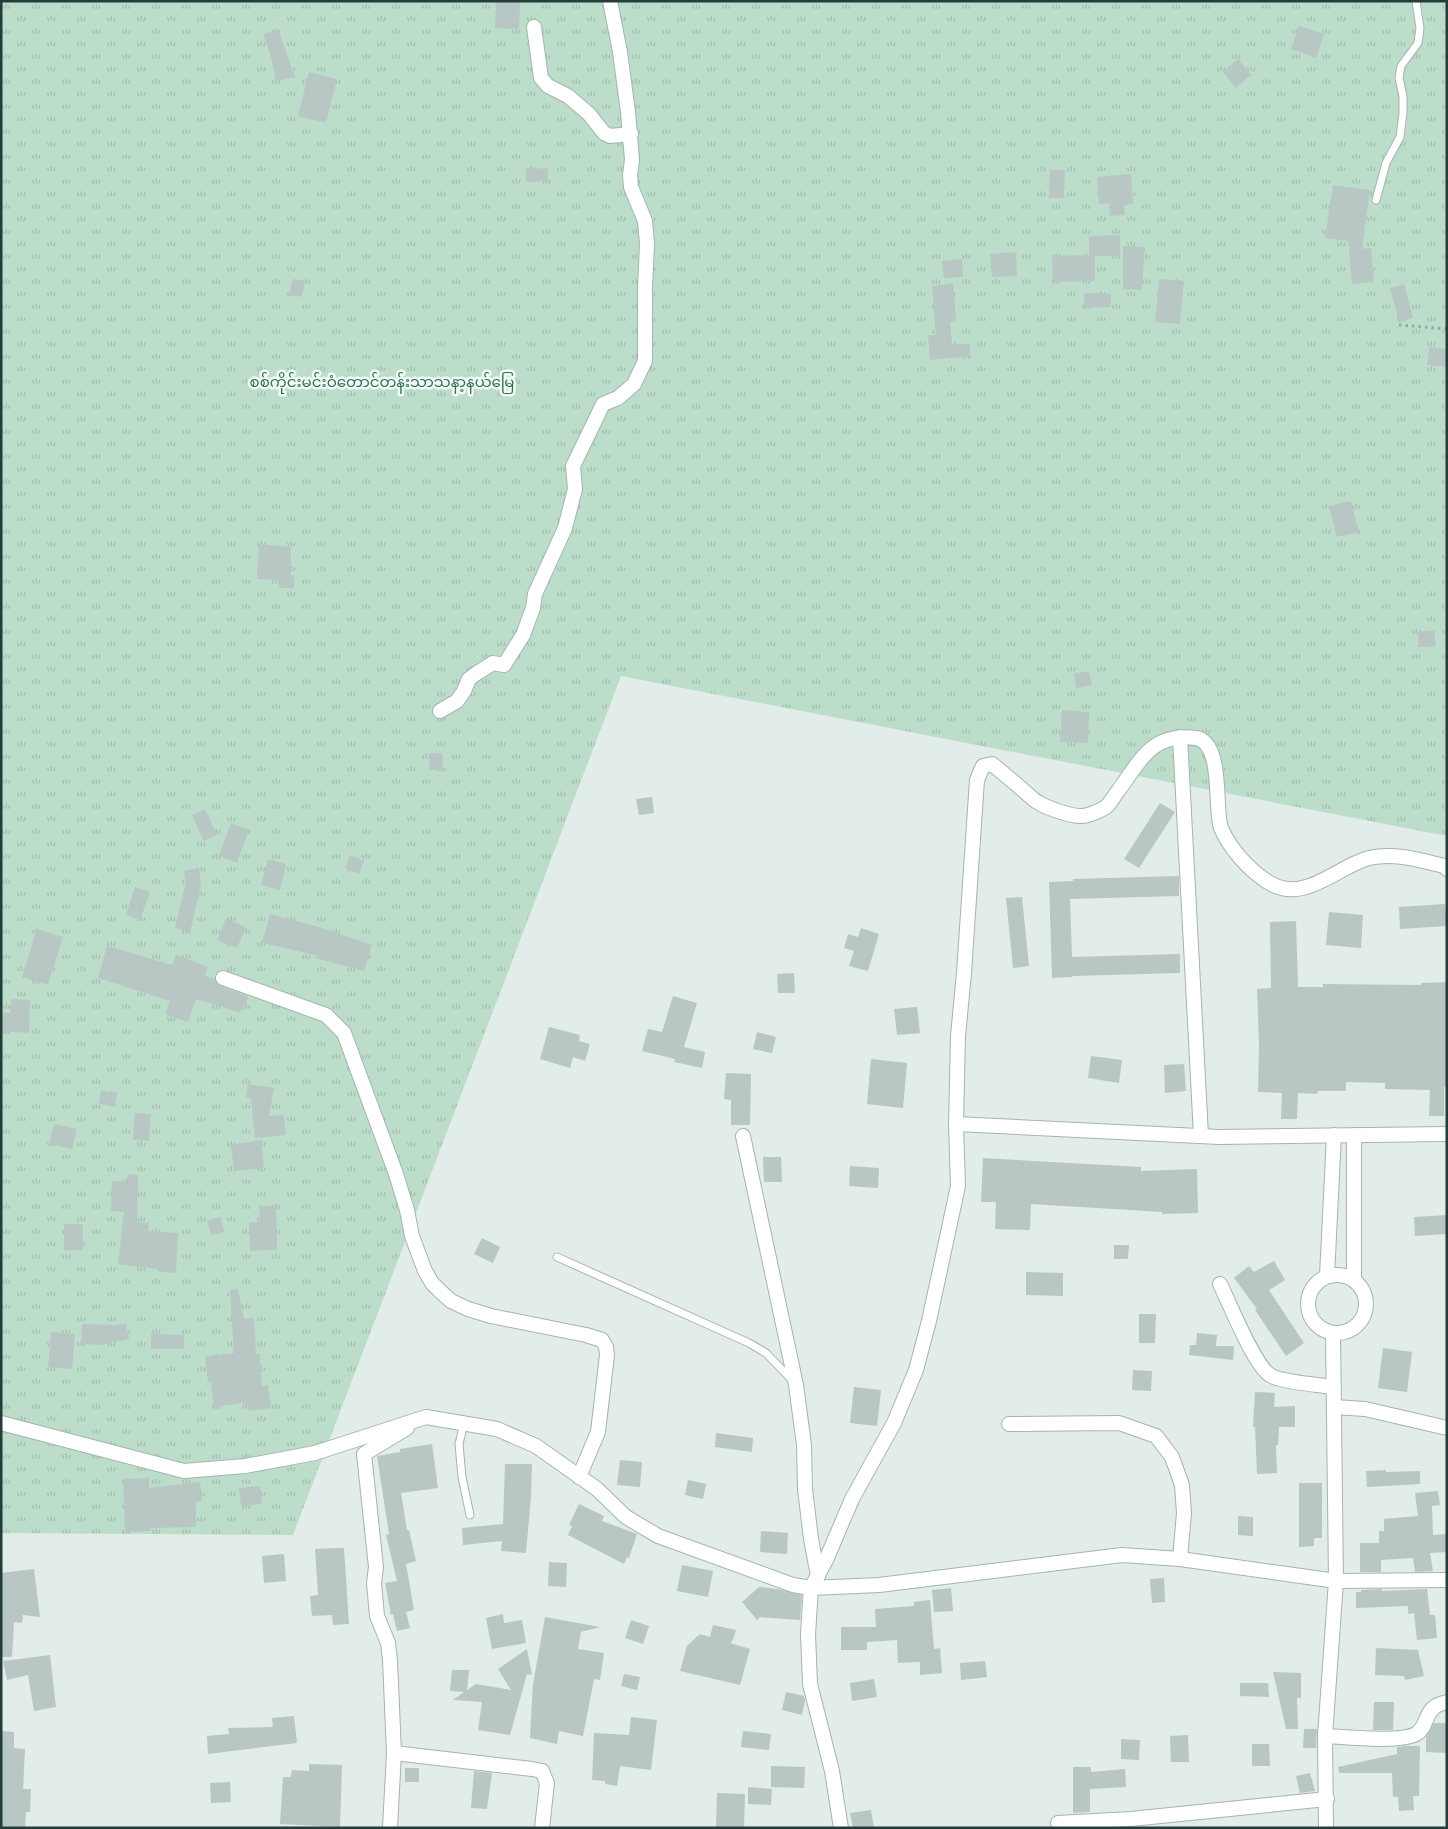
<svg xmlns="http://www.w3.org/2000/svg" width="1448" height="1829" font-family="'PT Sans Narrow','Noto Sans Myanmar',sans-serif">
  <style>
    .park { fill: url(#park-tufts) }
    .building { fill: #b8c7c3 }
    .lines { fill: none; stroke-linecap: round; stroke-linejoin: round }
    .lane-casing { stroke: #a5b4b1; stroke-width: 9 }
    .street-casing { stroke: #a5b4b1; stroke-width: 16 }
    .path { stroke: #83b0a8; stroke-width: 3; stroke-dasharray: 2.5 4; stroke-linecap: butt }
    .lane { stroke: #fff; stroke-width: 7 }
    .street { stroke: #fff; stroke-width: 14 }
    .labels { text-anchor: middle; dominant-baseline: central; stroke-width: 5; stroke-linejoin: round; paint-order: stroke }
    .park-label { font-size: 15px; fill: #2d7453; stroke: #f3f9f7 }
  </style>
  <defs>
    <pattern id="park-tufts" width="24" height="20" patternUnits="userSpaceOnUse" patternTransform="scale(1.25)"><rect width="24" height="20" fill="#bcddca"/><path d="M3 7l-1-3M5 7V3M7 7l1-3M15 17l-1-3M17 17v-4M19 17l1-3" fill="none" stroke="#a1bfae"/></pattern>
  </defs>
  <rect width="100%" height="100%" fill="#e2ece9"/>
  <polygon class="park" points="1,1 1447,1 1447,836 621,676 293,1535 1,1533"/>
  <g class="building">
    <polygon points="496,1 520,1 519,29 495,28"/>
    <polygon points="1299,26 1324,34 1316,58 1291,49"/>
    <polygon points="278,29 295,77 276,81 272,60 263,34"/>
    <polygon points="1238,59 1251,75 1236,88 1223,72"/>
    <polygon points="309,72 337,79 326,123 298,116"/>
    <polygon points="548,168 548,181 526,182 526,169"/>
    <polygon points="1050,170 1065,170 1064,198 1049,198"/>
    <polygon points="1131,174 1133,204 1124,205 1125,215 1110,216 1109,203 1099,204 1097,177"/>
    <polygon points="1333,185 1370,190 1362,249 1371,248 1374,282 1352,284 1348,241 1325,238"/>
    <polygon points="1120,235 1120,256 1095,256 1095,281 1053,282 1052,256 1089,255 1089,236"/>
    <polygon points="1123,246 1145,247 1142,290 1123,289"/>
    <polygon points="1016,252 1017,276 992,277 990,254"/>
    <polygon points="962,259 963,277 944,278 942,261"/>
    <polygon points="293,279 305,281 302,297 289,294"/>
    <polygon points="1159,279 1184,281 1180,324 1155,322"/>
    <polygon points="953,283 956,319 950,319 952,344 970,344 970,356 930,360 928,335 936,335 932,286"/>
    <polygon points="1404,284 1413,318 1399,322 1390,288"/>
    <polygon points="1084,293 1111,294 1111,307 1084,308"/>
    <polygon points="1429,347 1447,349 1447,367 1427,365"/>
    <polygon points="1351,501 1359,532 1337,537 1329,506"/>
    <polygon points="259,544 291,547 291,575 294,575 294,588 279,588 280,580 257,579"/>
    <rect x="1418" y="631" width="17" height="16"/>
    <polygon points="1089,671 1092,685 1076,688 1074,674"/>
    <polygon points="1062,710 1089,712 1088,743 1060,742"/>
    <polygon points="430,753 442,753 443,770 429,770"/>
    <polygon points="652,797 654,813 639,815 636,799"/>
    <polygon points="1160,803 1175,812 1139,868 1124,859"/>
    <polygon points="205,809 217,835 204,841 192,815"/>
    <polygon points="231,823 249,830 237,863 219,856"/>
    <polygon points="350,855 364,861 359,874 345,868"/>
    <polygon points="268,859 286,864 280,890 261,885"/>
    <polygon points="199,868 201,886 190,932 175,928 186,882 184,871"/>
    <polygon points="1179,876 1179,896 1070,899 1072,957 1180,954 1180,973 1072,976 1072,977 1052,978 1049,882 1073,881 1073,879"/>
    <polygon points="135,887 150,892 140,920 126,915"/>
    <polygon points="1022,897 1029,966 1013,968 1006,898"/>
    <polygon points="1445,904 1447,926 1400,929 1399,907"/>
    <polygon points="1329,912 1363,915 1361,948 1326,945"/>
    <polygon points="270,914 322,928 372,945 364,971 315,958 316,955 262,943"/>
    <polygon points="226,919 246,927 237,948 217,940"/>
    <polygon points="1296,921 1298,987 1323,987 1323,984 1421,985 1421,983 1447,982 1447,1087 1444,1087 1444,1116 1429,1116 1430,1090 1385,1089 1385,1083 1346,1082 1346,1091 1318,1091 1317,1094 1298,1093 1297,1119 1281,1119 1282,1093 1258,1092 1259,1044 1257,989 1271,988 1270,922"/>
    <polygon points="861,928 879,934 868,971 849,966 854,951 844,948 848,934 858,937"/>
    <polygon points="37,929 63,937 48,985 22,977"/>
    <polygon points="107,946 172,965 176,955 208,967 205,976 214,979 216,983 220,986 248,996 244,1009 238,1012 196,999 188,1022 165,1014 170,1001 98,978"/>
    <polygon points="794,973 795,993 778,993 777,974"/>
    <polygon points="673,996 697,1003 684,1047 705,1052 702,1068 674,1062 675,1059 642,1051 648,1029 662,1032"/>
    <polygon points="11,999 30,1000 29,1033 1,1031 1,1012 10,1013"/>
    <polygon points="917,1007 920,1033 897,1035 894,1009"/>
    <polygon points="549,1027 580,1035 579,1041 590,1044 585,1061 573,1057 570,1068 540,1059"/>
    <polygon points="757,1032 776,1037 772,1053 753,1049"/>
    <polygon points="1091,1056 1122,1060 1119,1083 1088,1078"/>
    <polygon points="871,1059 907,1063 903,1108 867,1104"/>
    <polygon points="1184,1064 1186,1091 1165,1093 1164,1065"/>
    <polygon points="726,1073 751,1074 750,1125 731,1125 731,1100 724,1099"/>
    <polygon points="248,1084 274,1088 269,1116 284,1115 286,1135 255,1138 251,1098 246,1097"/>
    <polygon points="101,1091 117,1093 115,1107 99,1104"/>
    <polygon points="135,1113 151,1114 149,1141 133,1140"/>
    <polygon points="54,1124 77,1129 72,1149 49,1144"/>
    <polygon points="261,1140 264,1168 234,1171 231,1145"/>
    <polygon points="763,1157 781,1157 782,1182 764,1182"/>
    <polygon points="983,1158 1141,1167 1141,1171 1197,1169 1198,1213 1162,1214 1162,1212 1031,1204 1030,1230 995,1229 996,1202 981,1202"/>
    <polygon points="850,1166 879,1168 878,1188 849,1186"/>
    <polygon points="128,1174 138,1175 137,1222 149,1223 148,1231 178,1233 176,1273 157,1271 158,1269 118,1264 124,1212 111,1211 112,1181 127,1182"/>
    <polygon points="259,1206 276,1206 277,1250 250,1251 249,1222 260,1222"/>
    <polygon points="1447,1215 1447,1234 1415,1236 1414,1217"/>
    <polygon points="221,1217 224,1232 211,1235 207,1220"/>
    <rect x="64" y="1224" width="19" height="26"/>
    <polygon points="482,1238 500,1247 493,1263 474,1254"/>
    <polygon points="1114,1245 1129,1245 1128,1259 1114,1259"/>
    <polygon points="1274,1261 1285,1280 1269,1290 1304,1343 1286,1356 1255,1310 1257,1309 1234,1278 1249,1266 1254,1272"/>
    <polygon points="1026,1272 1063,1273 1063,1296 1026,1295"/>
    <polygon points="238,1289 244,1319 254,1318 256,1354 260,1354 262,1386 268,1385 271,1408 249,1411 248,1405 244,1406 243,1403 214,1407 211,1382 208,1382 205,1357 234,1353 230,1290"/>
    <polygon points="1139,1314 1156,1314 1155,1343 1139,1343"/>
    <polygon points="126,1323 129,1339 100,1345 81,1344 82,1324 117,1325"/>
    <polygon points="51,1332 75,1334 72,1369 48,1367"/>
    <polygon points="1197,1333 1217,1335 1216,1346 1234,1346 1233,1360 1189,1355 1190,1345 1196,1345"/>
    <polygon points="151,1334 184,1335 184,1349 151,1349"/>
    <polygon points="1383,1348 1412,1352 1407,1392 1378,1388"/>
    <polygon points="1133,1370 1152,1371 1151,1391 1132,1390"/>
    <polygon points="854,1387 881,1390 877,1426 850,1423"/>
    <polygon points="1255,1392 1275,1393 1274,1407 1295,1406 1295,1427 1279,1427 1278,1445 1276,1445 1277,1473 1257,1474 1255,1427 1253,1427"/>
    <polygon points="716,1433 753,1438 752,1452 715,1447"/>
    <polygon points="432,1444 438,1488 401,1493 407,1530 409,1530 416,1561 406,1564 414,1610 406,1612 410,1628 397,1631 393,1614 391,1615 385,1583 397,1581 386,1535 389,1534 377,1456 400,1452 400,1449"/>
    <polygon points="620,1460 642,1462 640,1487 617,1485"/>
    <polygon points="505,1464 532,1464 531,1497 526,1553 501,1551 502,1541 463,1545 462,1528 503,1524"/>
    <polygon points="1386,1470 1386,1472 1420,1471 1420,1484 1367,1487 1366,1471"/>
    <polygon points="149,1478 149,1488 200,1482 202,1501 196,1502 196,1527 151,1528 151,1531 125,1532 123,1479"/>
    <polygon points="688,1480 706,1484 703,1499 685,1495"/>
    <polygon points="1299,1483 1322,1483 1322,1538 1314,1538 1314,1546 1299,1547"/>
    <polygon points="260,1486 262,1504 241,1506 239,1488"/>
    <polygon points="1438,1491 1440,1505 1432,1506 1433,1535 1447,1534 1447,1552 1430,1553 1433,1571 1415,1572 1413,1558 1381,1560 1381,1572 1360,1572 1360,1543 1379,1543 1379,1531 1384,1531 1384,1519 1418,1516 1415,1493"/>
    <polygon points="579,1504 604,1516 602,1521 637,1534 629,1558 627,1557 624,1564 568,1535 572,1526 569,1525"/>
    <polygon points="1238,1516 1253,1517 1253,1536 1238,1535"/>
    <polygon points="761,1531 788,1533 787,1554 760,1552"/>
    <polygon points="336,1548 344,1548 349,1624 333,1625 332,1615 312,1616 310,1596 318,1595 315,1549"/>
    <polygon points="284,1554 286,1581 264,1583 262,1556"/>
    <polygon points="549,1562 567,1563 566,1587 548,1586"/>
    <polygon points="682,1565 713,1571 708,1597 677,1591"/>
    <polygon points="34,1569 40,1617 23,1615 22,1623 14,1622 12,1657 1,1657 1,1573"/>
    <polygon points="1164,1578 1165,1602 1152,1603 1150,1579"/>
    <polygon points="759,1587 778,1589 802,1595 800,1620 760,1617 757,1620 742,1602"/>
    <polygon points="951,1588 953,1611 934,1612 932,1590"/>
    <polygon points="1382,1589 1382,1591 1427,1589 1430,1615 1435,1615 1437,1638 1417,1640 1414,1613 1408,1614 1408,1606 1356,1608 1356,1592 1361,1592 1361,1590"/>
    <polygon points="930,1600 934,1649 940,1648 942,1673 920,1675 920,1662 898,1663 897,1640 867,1642 867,1650 841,1650 841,1627 876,1627 875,1609 914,1606 914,1602"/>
    <polygon points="503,1614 504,1623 522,1620 526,1643 492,1649 486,1618"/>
    <polygon points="545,1617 600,1627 581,1632 578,1649 604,1653 600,1680 594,1679 583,1736 559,1731 557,1744 530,1738 533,1684"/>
    <polygon points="631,1620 649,1626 643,1644 625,1638"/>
    <polygon points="713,1625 736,1630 733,1640 730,1643 750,1649 740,1685 680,1671 687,1646 700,1634 710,1637"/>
    <polygon points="1376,1648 1418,1650 1424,1676 1405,1680 1404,1676 1375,1675"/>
    <polygon points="527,1649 532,1675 527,1674 510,1735 478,1730 482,1702 453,1700 464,1692 450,1691 452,1670 469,1670 467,1690 476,1684 511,1690 498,1669"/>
    <polygon points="50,1655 56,1707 34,1711 28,1675 7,1680 3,1661"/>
    <polygon points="985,1661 987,1677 961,1680 960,1663"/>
    <polygon points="1273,1672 1301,1673 1301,1698 1297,1698 1298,1729 1286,1729"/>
    <polygon points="624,1674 640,1677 637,1690 621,1686"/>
    <polygon points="874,1679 877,1697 852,1701 850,1683"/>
    <polygon points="1240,1683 1268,1683 1269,1697 1240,1696"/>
    <polygon points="786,1692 804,1696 805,1701 802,1715 782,1710"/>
    <polygon points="1374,1702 1394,1702 1393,1730 1373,1730"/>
    <polygon points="294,1716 297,1743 208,1754 207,1736 229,1734 228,1728 273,1727 272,1718"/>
    <polygon points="631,1717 657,1720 651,1770 620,1766 617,1786 605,1784 605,1781 592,1780 594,1733 629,1735"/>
    <polygon points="1434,1723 1447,1723 1447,1753 1426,1752 1426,1737"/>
    <polygon points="1304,1729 1317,1729 1316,1748 1303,1748"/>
    <polygon points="1,1731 14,1732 14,1748 25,1749 23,1789 31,1789 30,1812 26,1812 25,1828 1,1828"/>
    <polygon points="743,1731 771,1734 769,1750 741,1747"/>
    <polygon points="1188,1735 1189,1762 1171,1762 1170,1736"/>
    <polygon points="1121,1739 1140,1740 1139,1760 1121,1759"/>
    <polygon points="1252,1744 1269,1744 1270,1766 1252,1766"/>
    <polygon points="1407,1746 1420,1746 1419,1796 1413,1796 1414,1810 1399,1811 1398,1797 1393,1797 1392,1773 1339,1773 1338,1767 1397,1754 1397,1747"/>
    <polygon points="309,1764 342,1765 340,1827 280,1824 283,1777 291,1777 292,1770 309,1771"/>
    <polygon points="771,1766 805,1767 804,1788 771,1787"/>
    <polygon points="1073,1767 1091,1767 1091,1772 1125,1769 1126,1787 1090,1789 1090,1812 1073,1813"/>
    <rect x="405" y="1768" width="14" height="14"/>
    <polygon points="474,1771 492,1773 487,1809 471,1808"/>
    <polygon points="1310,1773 1315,1791 1300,1793 1296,1776"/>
    <polygon points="230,1782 231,1802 211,1803 210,1783"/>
    <polygon points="748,1787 772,1789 771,1805 748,1804"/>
    <polygon points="717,1793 745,1794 744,1828 716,1828"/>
    <polygon points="871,1810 874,1828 853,1828 850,1813"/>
  </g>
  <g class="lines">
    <defs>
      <g id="lane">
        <polyline points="1376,200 1386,163 1400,137 1403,113 1403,96 1399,78 1401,66 1418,43 1420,28 1416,1"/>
        <polyline points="557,1257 749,1343 766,1353 793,1381"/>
        <polyline points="464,1423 459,1444 462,1477 470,1515"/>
      </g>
      <g id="street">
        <polyline points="534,27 541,78 548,86 568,96 589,114 604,133 610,136 631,134"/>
        <polyline points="440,711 457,701 464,691 469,679 477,673 493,663 504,665 523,635 533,608 535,594 565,528 575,489 573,466 603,404 618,398 634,384 645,361 645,288 647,244 645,221 631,187 630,175 632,160 628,112 620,52 610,1"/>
        <polyline points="1180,737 1201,1136"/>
        <polyline points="223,978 326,1015 344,1033 396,1174 407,1210 412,1236 425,1271 432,1283 441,1292 451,1301 468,1309 491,1316 586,1335 602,1340 606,1347 607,1355 598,1432 579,1477"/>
        <polyline points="956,1124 1219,1137 1447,1134"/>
        <polyline points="743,1136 796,1385 804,1445 805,1489 811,1539 818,1576"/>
        <circle cx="1337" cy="1304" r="29"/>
        <polyline points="1327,1276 1334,1135"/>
        <polyline points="1354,1279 1354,1135"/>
        <path d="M1220,1284C1230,1304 1254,1365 1270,1375C1279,1382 1321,1385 1334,1387"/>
        <polyline points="1334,1407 1365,1409 1447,1428"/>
        <polyline points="1,1423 184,1471 245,1466 315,1453 426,1417 497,1429 536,1446 597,1489 626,1517 658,1536 793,1585 811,1588 879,1585 1122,1555 1180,1559 1336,1581 1447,1580"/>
        <polyline points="1009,1424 1119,1423 1156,1436 1172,1457 1182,1485 1184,1513 1180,1559"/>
        <polyline points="407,1428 364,1454 376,1567 374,1583 377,1616 388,1643 390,1660 394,1753 532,1769 542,1771 547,1783 542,1828"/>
        <path d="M1325,1736C1345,1737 1400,1743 1416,1734C1427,1728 1425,1712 1436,1706C1439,1704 1443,1703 1447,1702"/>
        <polyline points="1058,1823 1131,1819 1327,1799"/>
        <polyline points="390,1828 394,1753"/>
        <path d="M841,1828L832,1771L810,1684L808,1634L811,1588L826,1560L852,1499L894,1423L916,1370L929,1321L958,1186L956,1124L958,1036L964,973L977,780L983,766L992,764C1003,773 1014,782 1024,791C1029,795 1033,800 1039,803C1047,808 1073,817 1082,816C1088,816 1102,810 1107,806C1111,802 1114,796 1118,791C1141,760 1152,732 1196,738C1224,743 1214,808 1221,828C1230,849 1249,870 1268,882C1303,905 1336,867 1369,858C1394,852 1420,860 1444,866L1447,869"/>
        <polyline points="1326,1828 1325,1736 1336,1581 1333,1333"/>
      </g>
    </defs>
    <use href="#lane" class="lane-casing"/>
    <use href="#street" class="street-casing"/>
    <polyline class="path" points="1399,325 1447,329"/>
    <use href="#lane" class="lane"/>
    <use href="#street" class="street"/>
  </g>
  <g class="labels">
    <g class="park-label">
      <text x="382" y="381">စစ်ကိုင်းမင်းဝံတောင်တန်းသာသနာ့နယ်မြေ</text>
    </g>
  </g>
  <rect width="1448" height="1829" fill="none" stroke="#223d3a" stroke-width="5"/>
</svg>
